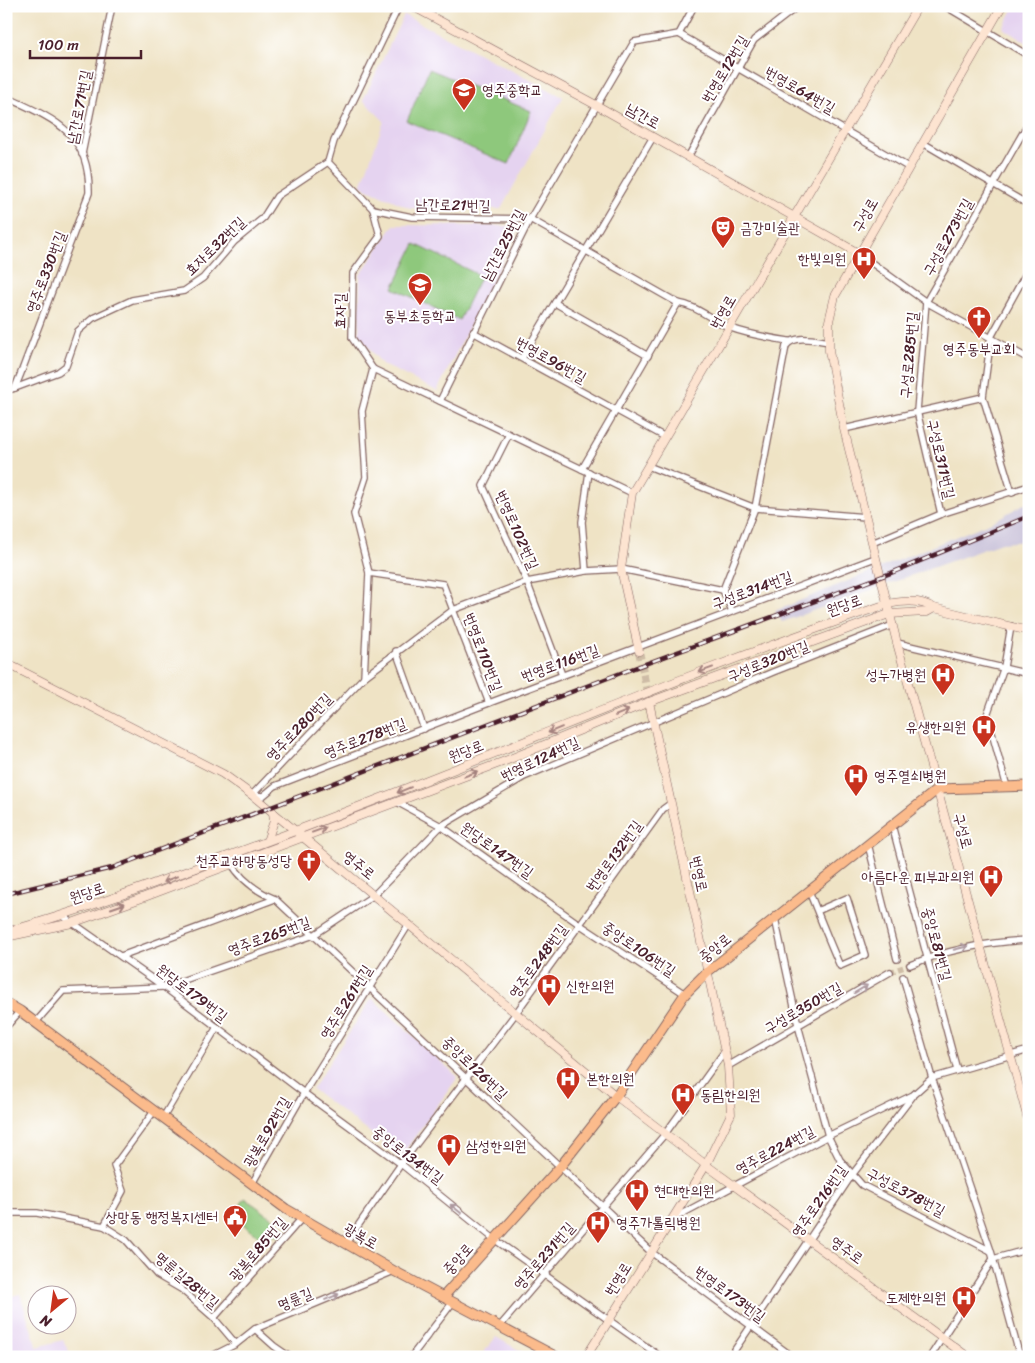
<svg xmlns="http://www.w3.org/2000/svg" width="1035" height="1363" font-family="Sriracha,'Poor Story',sans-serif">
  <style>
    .built { fill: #e5d3f0 }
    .industrial { fill: #c7c0d8 }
    .green { fill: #8ec87c; stroke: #6c7454 }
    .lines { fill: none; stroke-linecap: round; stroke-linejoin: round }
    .street-tunnel { stroke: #cebca6; stroke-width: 5.5; stroke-dasharray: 5.5 3; stroke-linecap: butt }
    .secondary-tunnel { stroke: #cebca6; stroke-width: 8; stroke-dasharray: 8 4; stroke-linecap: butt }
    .street-casing { stroke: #846461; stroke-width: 8 }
    .secondary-casing { stroke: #846461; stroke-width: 9 }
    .primary-casing { stroke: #846461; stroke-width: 11 }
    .street { stroke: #fff; stroke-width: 5.5 }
    .secondary { stroke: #fde4d1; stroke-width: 8 }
    .primary { stroke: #fbbb8c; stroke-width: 9 }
    .rail-casing { stroke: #4a1f2b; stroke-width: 4.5 }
    .rail { stroke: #fff; stroke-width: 2.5; stroke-dasharray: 8; stroke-linecap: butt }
    .oneway { stroke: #a4827e }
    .oneway2 { stroke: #ae9aa0 }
    .labels { text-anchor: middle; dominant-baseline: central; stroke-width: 4; stroke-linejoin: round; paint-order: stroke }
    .street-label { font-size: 15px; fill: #4a1f2b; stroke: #fff }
    .poi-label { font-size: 15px; fill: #4a1f2b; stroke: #fff; text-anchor: start }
  </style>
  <rect width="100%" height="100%" fill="#fff"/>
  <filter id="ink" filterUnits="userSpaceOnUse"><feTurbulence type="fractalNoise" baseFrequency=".02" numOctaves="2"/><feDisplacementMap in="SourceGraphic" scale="10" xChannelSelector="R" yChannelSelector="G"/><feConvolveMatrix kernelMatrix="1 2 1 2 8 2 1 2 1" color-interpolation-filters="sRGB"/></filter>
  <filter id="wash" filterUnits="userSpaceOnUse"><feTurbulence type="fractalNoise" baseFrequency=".0096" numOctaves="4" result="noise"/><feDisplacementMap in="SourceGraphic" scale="20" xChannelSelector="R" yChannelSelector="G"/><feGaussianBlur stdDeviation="1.12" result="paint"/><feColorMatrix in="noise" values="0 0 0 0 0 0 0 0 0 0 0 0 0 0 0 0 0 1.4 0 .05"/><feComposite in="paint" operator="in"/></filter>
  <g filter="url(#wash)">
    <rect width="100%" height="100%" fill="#efe3c5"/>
    <g class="built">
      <polygon points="1015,6 1029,6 1029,44 1003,28"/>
      <polygon points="404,15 563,97 501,209 410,208 361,186 384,121 363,100"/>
      <polygon points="394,225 520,226 437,391 382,364 359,336 360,275"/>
      <polygon points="372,998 458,1077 401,1156 312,1089"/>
      <polygon points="20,1294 37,1347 63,1340 72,1357 6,1357 6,1298"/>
      <polygon points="496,1337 531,1357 480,1357"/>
    </g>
    <polygon class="industrial" points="1029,501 1029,541 1001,543 782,622 775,611 994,521"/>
    <g class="green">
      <polygon points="429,69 531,111 509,164 407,121"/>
      <polygon points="415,244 481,276 459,320 393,288"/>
      <polygon points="245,1198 287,1229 280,1237 270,1234 263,1240 233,1216"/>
    </g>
  </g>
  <g filter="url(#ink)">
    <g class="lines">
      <polyline class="street-tunnel" points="890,972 910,965"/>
      <polyline class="secondary-tunnel" points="639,651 649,702"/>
      <defs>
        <g id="street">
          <polyline points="945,6 1029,56"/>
          <polyline points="679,34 908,167"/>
          <path d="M6,97C54,119 90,132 89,193L21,373L15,388L6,391"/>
          <polyline points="923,143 1029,205"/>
          <polyline points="82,154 112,6"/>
          <polyline points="688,157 754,40 798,6"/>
          <path d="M373,209L412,217L530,219L678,303C698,306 712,321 731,328C750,335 770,338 789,341"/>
          <polyline points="858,253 926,302 1029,359"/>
          <polyline points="555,303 648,356"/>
          <polyline points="473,332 665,437"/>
          <polyline points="522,358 653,137"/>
          <polyline points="373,369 632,493"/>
          <polyline points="15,388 58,372 66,366 78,331 93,318 132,300 184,291 203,278 234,242 263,218 277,196 328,162"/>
          <polyline points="440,401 530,219 634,42 679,34 694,6"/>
          <polyline points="844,429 983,397"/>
          <polyline points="509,434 483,486 527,582 562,675"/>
          <polyline points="648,466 755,508 866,517"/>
          <polyline points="582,469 678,303"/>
          <polyline points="1012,493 983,397 991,337 1029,268"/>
          <polyline points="941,514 917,411 926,302 1029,122"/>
          <polyline points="872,543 941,514 1029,486"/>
          <polyline points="586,571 582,522 589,472"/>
          <polyline points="369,573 443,584 489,703"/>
          <path d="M732,611L723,590L755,508L786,346C794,334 816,340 829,342"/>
          <polyline points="897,643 1029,674"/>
          <polyline points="396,651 424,729"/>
          <polyline points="364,677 369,573 354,514 366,477 362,411 373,369 352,338 353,273 380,236 373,209 328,162 334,141 399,6"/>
          <polyline points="1007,787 987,715 1004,667 1011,626"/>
          <polyline points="252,795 263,796 275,786 489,703 875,558"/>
          <polyline points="252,795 364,677 453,610 527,582 586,571 621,569 723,590"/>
          <polyline points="397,802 441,826 579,924 685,994"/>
          <polyline points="892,825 957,1070"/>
          <polyline points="868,844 897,959"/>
          <path d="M230,861C240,879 256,891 275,899L651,1252L793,1357"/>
          <path d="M809,891C819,916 829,941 840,966L865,955L847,898L817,911"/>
          <polyline points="63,916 164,987 304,1093 401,1164 494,1239 661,1357"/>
          <polyline points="775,918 798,1025 828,1136 840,1160 862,1185 991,1251"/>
          <polyline points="121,956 275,899"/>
          <path d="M910,965C949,949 987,942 1029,940"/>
          <polyline points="903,977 932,1078 991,1251 1020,1357"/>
          <polyline points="36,1022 63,991 164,987 314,935 374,895 441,826 524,777 773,672 893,625"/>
          <polyline points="6,1027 20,1011"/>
          <polyline points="728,1066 890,972"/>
          <polyline points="164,1116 217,1027"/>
          <polyline points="253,1182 304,1093 409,924"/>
          <polyline points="6,1209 13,1213 37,1213 104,1226 126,1240 157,1275 181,1289 214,1318 236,1344"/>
          <polyline points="674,1218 828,1136 913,1095 932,1078 1029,1050"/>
          <polyline points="104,1226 123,1191 114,1166 155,1110"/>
          <polyline points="346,1243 401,1164 516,1013 663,809 670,804"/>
          <polyline points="214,1318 302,1218"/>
          <polyline points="500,1326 665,1134 724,1052"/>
          <polyline points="255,1329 274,1346 290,1357"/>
          <polyline points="210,1357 236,1344 255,1329 394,1271"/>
          <polyline points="411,1357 453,1302"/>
          <polyline points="730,1357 852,1175 912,1097"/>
          <polyline points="930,1357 993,1259 1029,1249"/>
        </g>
        <g id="secondary">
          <polyline points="412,6 596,105 858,253"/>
          <polyline points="1002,6 835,296 829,321 829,351 844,429 897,643 1029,1123"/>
          <polyline points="639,651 621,569 632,493 918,6"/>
          <polyline points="6,663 223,774 252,795 616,1096 706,1165 968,1357"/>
          <polyline points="267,841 274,821 273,812"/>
          <path d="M6,932C102,905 194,868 287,834C488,759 684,673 887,604C903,601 919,599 934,608L1029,631"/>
          <polyline points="6,937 72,923 139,899 505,761 649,702 889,614 927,612 934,608"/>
          <polyline points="586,1357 706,1165 731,1114 728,1066 649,702"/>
        </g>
        <g id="primary">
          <polyline points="6,1003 20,1011 286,1209 394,1271 557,1357"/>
          <polyline points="443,1297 560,1167 616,1096 685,994 706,973 938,789 1029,786"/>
        </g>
      </defs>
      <use href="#street" class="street-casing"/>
      <use href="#secondary" class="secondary-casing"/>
      <use href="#primary" class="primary-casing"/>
      <use href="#street" class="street"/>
      <use href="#secondary" class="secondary"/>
      <use href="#primary" class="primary"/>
      <defs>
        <polyline id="rail" points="6,894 112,868 626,671 891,573 1029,516"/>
      </defs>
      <use href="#rail" class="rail-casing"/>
      <use href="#rail" class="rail"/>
    </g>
    <defs><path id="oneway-shaft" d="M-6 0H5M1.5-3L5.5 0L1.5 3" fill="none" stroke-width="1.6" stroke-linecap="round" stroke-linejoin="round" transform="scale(1.25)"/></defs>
    <g class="oneway">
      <use href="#oneway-shaft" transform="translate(706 670) rotate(160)"/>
      <use href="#oneway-shaft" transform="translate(622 713) rotate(-23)"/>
      <use href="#oneway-shaft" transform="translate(555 730) rotate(158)"/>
      <use href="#oneway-shaft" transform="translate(471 774) rotate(-21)"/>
      <use href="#oneway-shaft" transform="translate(404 790) rotate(158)"/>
      <use href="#oneway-shaft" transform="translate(319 830) rotate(-20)"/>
      <use href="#oneway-shaft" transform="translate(170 879) rotate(159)"/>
      <use href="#oneway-shaft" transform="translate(118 906) rotate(-19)"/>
    </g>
    <g class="oneway2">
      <use href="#oneway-shaft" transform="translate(961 948) rotate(-14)"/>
      <use href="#oneway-shaft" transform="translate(861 989) rotate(-31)"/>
      <use href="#oneway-shaft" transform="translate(456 1209) rotate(-141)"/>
      <use href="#oneway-shaft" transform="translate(332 1297) rotate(-23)"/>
    </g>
  </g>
  <defs>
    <symbol id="school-pin" viewBox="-11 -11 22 30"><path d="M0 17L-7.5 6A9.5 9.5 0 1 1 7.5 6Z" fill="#c8321e" stroke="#fff"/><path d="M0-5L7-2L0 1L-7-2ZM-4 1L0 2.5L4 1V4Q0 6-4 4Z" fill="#fff"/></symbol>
    <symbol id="theatre-pin" viewBox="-11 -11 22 30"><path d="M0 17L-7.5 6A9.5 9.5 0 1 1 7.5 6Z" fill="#c8321e" stroke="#fff"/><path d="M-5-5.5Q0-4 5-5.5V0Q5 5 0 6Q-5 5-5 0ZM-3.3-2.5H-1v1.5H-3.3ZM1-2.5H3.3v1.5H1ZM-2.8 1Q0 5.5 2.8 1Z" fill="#fff"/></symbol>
    <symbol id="hospital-pin" viewBox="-11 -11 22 30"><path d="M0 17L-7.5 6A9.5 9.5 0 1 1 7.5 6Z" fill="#c8321e" stroke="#fff"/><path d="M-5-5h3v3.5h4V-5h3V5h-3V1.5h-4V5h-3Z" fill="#fff"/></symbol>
    <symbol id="church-pin" viewBox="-11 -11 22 30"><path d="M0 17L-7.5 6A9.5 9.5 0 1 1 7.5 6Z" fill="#c8321e" stroke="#fff"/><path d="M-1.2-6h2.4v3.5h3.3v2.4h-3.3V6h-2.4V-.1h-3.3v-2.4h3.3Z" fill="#fff"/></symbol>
    <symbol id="civic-pin" viewBox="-11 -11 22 30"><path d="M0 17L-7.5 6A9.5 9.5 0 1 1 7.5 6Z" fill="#c8321e" stroke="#fff"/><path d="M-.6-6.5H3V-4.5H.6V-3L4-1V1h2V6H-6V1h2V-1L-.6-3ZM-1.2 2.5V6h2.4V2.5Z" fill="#fff"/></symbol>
  </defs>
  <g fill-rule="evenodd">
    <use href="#school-pin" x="450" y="76" width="28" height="38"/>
    <use href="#theatre-pin" x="709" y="214" width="28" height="38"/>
    <use href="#hospital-pin" x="850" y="245" width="28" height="38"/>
    <use href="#school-pin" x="406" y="271" width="28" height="38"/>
    <use href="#church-pin" x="965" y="304" width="28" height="38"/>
    <use href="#hospital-pin" x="929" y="661" width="28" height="38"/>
    <use href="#hospital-pin" x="970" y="713" width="28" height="38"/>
    <use href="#hospital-pin" x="842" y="762" width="28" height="38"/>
    <use href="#church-pin" x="295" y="847" width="28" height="38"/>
    <use href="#hospital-pin" x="977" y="863" width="28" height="38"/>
    <use href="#hospital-pin" x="535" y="972" width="28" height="38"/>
    <use href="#hospital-pin" x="554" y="1065" width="28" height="38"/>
    <use href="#hospital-pin" x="669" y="1081" width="28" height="38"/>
    <use href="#hospital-pin" x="435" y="1132" width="28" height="38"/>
    <use href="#hospital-pin" x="623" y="1177" width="28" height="38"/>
    <use href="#civic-pin" x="221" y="1203" width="28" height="38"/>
    <use href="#hospital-pin" x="584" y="1209" width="28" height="38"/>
    <use href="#hospital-pin" x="950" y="1284" width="28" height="38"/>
  </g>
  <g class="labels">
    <g class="street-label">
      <text transform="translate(725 69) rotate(-59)">번영로12번길</text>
      <text transform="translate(800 90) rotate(30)">번영로64번길</text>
      <text transform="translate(79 107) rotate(-79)">남간로71번길</text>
      <text transform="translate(643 116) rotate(29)">남간로</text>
      <text transform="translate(453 205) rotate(1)">남간로21번길</text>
      <text transform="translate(865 215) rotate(-60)">구성로</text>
      <text transform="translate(948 237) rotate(-61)">구성로273번길</text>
      <text transform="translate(503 245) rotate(-63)">남간로25번길</text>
      <text transform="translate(215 246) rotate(-44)">효자로32번길</text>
      <text transform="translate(46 272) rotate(-69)">영주로330번길</text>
      <text transform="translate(340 311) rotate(-89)">효자길</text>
      <text transform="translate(723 312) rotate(-60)">번영로</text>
      <text transform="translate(909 355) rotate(-85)">구성로285번길</text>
      <text transform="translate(551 360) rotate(29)">번영로96번길</text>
      <text transform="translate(941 459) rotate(77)">구성로311번길</text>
      <text transform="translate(517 530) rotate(66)">번영로102번길</text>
      <text transform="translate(752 590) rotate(-20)">구성로314번길</text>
      <text transform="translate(844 605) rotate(-20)">원당로</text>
      <text transform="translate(483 652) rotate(69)">번영로110번길</text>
      <text transform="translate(768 661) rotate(-22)">구성로320번길</text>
      <text transform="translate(560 663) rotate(-20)">번영로116번길</text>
      <text transform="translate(299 727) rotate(-46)">영주로280번길</text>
      <text transform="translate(365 738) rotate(-21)">영주로278번길</text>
      <text transform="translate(466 751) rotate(-22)">원당로</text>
      <text transform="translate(540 759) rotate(-25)">번영로124번길</text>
      <text transform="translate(963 831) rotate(75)">구성로</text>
      <text transform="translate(497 850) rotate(35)">원당로147번길</text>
      <text transform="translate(614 856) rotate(-54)">번영로132번길</text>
      <text transform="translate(359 865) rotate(39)">영주로</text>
      <text transform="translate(699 874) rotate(78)">번영로</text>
      <text transform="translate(87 893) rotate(-19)">원당로</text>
      <text transform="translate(269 936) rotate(-20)">영주로265번길</text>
      <text transform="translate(937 944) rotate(75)">중앙로81번길</text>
      <text transform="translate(715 948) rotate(-39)">중앙로</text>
      <text transform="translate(639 949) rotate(34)">중앙로106번길</text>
      <text transform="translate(538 961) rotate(-54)">영주로248번길</text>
      <text transform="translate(192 993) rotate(37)">원당로179번길</text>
      <text transform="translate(346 1002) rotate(-58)">영주로261번길</text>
      <text transform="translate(803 1008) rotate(-30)">구성로350번길</text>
      <text transform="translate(475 1068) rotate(44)">중앙로126번길</text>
      <text transform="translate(267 1132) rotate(-60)">광복로92번길</text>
      <text transform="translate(775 1150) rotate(-28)">영주로224번길</text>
      <text transform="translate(408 1155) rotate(37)">중앙로134번길</text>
      <text transform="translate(906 1192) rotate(28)">구성로378번길</text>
      <text transform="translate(819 1201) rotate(-55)">영주로216번길</text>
      <text transform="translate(361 1236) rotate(30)">광복로</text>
      <text transform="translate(258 1249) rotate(-49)">광복로85번길</text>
      <text transform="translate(847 1250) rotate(36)">영주로</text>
      <text transform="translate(544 1256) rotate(-49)">영주로231번길</text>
      <text transform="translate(458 1259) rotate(-48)">중앙로</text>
      <text transform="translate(618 1279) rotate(-58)">번영로</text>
      <text transform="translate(187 1280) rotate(40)">명륜길28번길</text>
      <text transform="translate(730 1294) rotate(36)">번영로173번길</text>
      <text transform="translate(295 1299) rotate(-23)">명륜길</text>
    </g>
    <g class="poi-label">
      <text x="482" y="90">영주중학교</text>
      <text x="740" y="228">금강미술관</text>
      <text x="846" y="259" text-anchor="end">한빛의원</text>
      <text x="420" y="316" text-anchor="middle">동부초등학교</text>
      <text x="979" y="349" text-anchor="middle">영주동부교회</text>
      <text x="926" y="675" text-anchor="end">성누가병원</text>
      <text x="966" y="727" text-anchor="end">유생한의원</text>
      <text x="874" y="776">영주열쇠병원</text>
      <text x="292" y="861" text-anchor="end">천주교하망동성당</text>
      <text x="974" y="877" text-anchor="end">아름다운 피부과의원</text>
      <text x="566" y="986">신한의원</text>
      <text x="586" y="1079">본한의원</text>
      <text x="700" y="1095">동림한의원</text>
      <text x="466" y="1146">삼성한의원</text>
      <text x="654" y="1191">현대한의원</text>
      <text x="218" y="1217" text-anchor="end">상망동 행정복지센터</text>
      <text x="616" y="1223">영주가톨릭병원</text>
      <text x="946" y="1298" text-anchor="end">도제한의원</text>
    </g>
  </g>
  <rect width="1035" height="1363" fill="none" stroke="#fff" stroke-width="25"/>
  <g transform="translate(52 1310) rotate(209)"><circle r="24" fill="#ffffff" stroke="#b7a5aa"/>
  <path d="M0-4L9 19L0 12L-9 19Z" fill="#c8321e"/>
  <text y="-8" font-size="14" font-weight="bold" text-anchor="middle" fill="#4a1f2b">N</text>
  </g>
  <path d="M30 50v8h111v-8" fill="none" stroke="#4a1f2b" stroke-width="2.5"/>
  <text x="38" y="50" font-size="15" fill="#4a1f2b" stroke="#ffffff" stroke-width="4" paint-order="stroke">100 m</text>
</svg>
